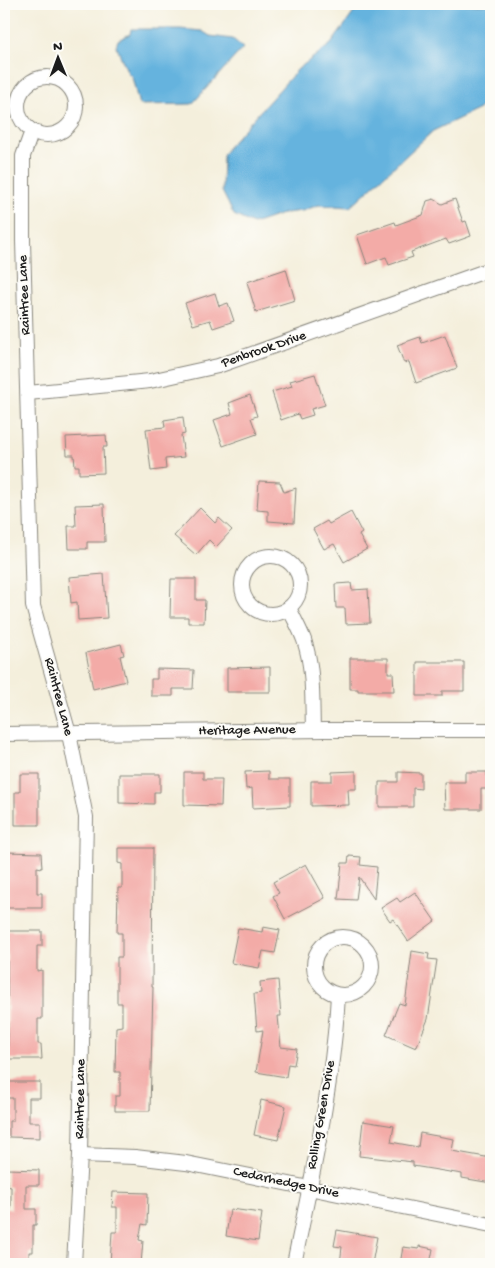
<svg xmlns="http://www.w3.org/2000/svg" width="495" height="1268" font-family="'Gochi Hand',sans-serif">
  <style>
    .water { fill: #65b3de; stroke: #40687d }
    .building { fill: #f3aba7 }
    .lines { fill: none; stroke-linecap: round; stroke-linejoin: round }
    .street-casing { stroke: #88867c; stroke-width: 16 }
    .street { stroke: #fff; stroke-width: 14 }
    .labels { text-anchor: middle; dominant-baseline: central; stroke-width: 4; stroke-linejoin: round; paint-order: stroke }
    .street-label { font-size: 14px; fill: #1c1c1c; stroke: #fdfcf7 }
  </style>
  <rect width="100%" height="100%" fill="#fdfcf7"/>
  <filter id="ink" filterUnits="userSpaceOnUse"><feTurbulence type="fractalNoise" baseFrequency=".02" numOctaves="2"/><feDisplacementMap in="SourceGraphic" scale="10" xChannelSelector="R" yChannelSelector="G"/><feConvolveMatrix kernelMatrix="1 2 1 2 8 2 1 2 1" color-interpolation-filters="sRGB"/></filter>
  <filter id="wash" filterUnits="userSpaceOnUse"><feTurbulence type="fractalNoise" baseFrequency=".0096" numOctaves="4" result="noise"/><feDisplacementMap in="SourceGraphic" scale="20" xChannelSelector="R" yChannelSelector="G"/><feGaussianBlur stdDeviation="1.12" result="paint"/><feColorMatrix in="noise" values="0 0 0 0 0 0 0 0 0 0 0 0 0 0 0 0 0 1.4 0 .05"/><feComposite in="paint" operator="in"/></filter>
  <g filter="url(#wash)">
    <rect width="100%" height="100%" fill="#f4efdc"/>
    <g class="water">
      <polygon points="360,4 491,4 491,97 479,109 433,131 350,207 319,205 302,211 285,213 253,224 234,215 222,191 223,155 228,147 298,69 331,44"/>
      <polygon points="131,29 180,29 202,31 210,36 233,39 243,48 192,104 139,105 132,77 128,73 116,46 118,40 130,34"/>
    </g>
    <g id="blocks">
      <g class="building">
        <polygon points="434,199 442,204 455,199 463,222 466,221 471,236 449,244 446,239 411,252 413,257 389,265 386,257 367,264 357,235 395,222 396,225 423,215 427,201"/>
        <polygon points="286,269 295,300 256,312 247,282"/>
        <polygon points="215,293 219,306 228,303 234,321 213,328 210,320 193,325 185,303"/>
        <polygon points="445,335 457,368 416,383 409,362 404,363 397,345 420,337 422,343"/>
        <polygon points="315,374 325,405 311,409 313,415 300,419 298,414 281,420 272,392 292,386 290,381"/>
        <polygon points="250,395 257,416 251,418 257,434 223,446 214,420 232,414 229,403"/>
        <polygon points="183,417 185,434 181,435 184,457 165,459 166,469 151,471 146,429 165,427 164,420"/>
        <polygon points="106,435 107,447 103,447 104,473 79,474 79,466 75,466 74,455 67,455 66,437"/>
        <polygon points="259,481 280,482 284,492 296,488 294,523 268,521 268,511 257,510"/>
        <polygon points="104,504 105,542 87,542 87,549 69,549 68,526 76,526 75,505"/>
        <polygon points="200,508 215,523 219,518 232,530 216,547 209,540 196,555 174,536"/>
        <polygon points="351,512 362,533 359,535 367,549 344,562 334,544 324,549 313,529 327,521 329,524"/>
        <polygon points="104,574 107,618 78,620 77,602 71,603 69,577"/>
        <polygon points="171,579 196,579 196,600 205,600 204,623 188,623 188,617 170,617"/>
        <polygon points="351,583 352,590 368,589 370,623 346,624 345,608 336,608 335,584"/>
        <polygon points="121,644 124,655 120,656 126,681 93,689 86,653"/>
        <polygon points="350,658 388,658 388,673 393,673 394,691 358,691 358,689 350,689"/>
        <polygon points="417,662 464,662 464,691 442,691 442,696 417,696"/>
        <polygon points="270,667 270,692 227,692 227,668"/>
        <polygon points="157,669 194,670 193,689 173,689 173,696 151,696 151,679 157,679"/>
        <polygon points="269,771 269,779 290,779 290,806 253,808 252,788 246,789 245,772"/>
        <polygon points="356,771 356,789 348,789 349,805 311,806 311,781 332,781 332,772"/>
        <polygon points="184,772 203,772 203,779 222,779 221,806 184,805"/>
        <polygon points="398,772 421,773 421,789 413,788 413,807 379,807 379,782 398,782"/>
        <polygon points="465,772 487,772 487,789 481,789 481,809 445,809 444,782 465,782"/>
        <polygon points="20,774 39,774 39,825 15,825 15,792 20,792"/>
        <polygon points="119,774 160,774 160,792 154,792 154,804 119,803"/>
        <polygon points="118,848 153,848 152,987 153,987 150,1111 115,1111 115,1096 120,1096 120,1072 115,1072 116,1027 122,1026 122,1003 117,1003 117,957 122,957 122,933 117,933 118,888 122,888 122,864 118,863"/>
        <polygon points="6,852 41,853 42,868 37,867 37,893 42,893 42,908 6,908"/>
        <polygon points="349,856 361,857 360,865 377,867 374,899 359,877 356,900 338,899 342,863 348,863"/>
        <polygon points="306,864 325,898 285,919 273,896 279,893 273,882"/>
        <polygon points="415,892 435,921 408,941 393,919 390,921 381,908 397,898 400,902"/>
        <polygon points="263,927 280,930 275,953 263,951 259,968 231,963 238,928 262,932"/>
        <polygon points="7,931 42,931 42,946 37,946 37,971 42,970 42,1019 38,1019 38,1044 41,1044 42,1059 8,1059"/>
        <polygon points="412,951 429,954 428,959 437,960 428,1019 416,1048 386,1035 399,1003 405,1005"/>
        <polygon points="278,980 281,1016 278,1016 281,1047 297,1049 294,1065 288,1064 286,1077 256,1072 263,1030 257,1031 254,994 261,993 260,982"/>
        <polygon points="6,1082 40,1082 40,1098 29,1098 29,1122 40,1122 40,1138 9,1137 9,1121 13,1121 13,1098 6,1098"/>
        <polygon points="261,1100 286,1106 278,1140 254,1135"/>
        <polygon points="363,1121 394,1126 391,1142 418,1147 420,1133 454,1139 452,1151 491,1158 491,1183 462,1178 462,1174 413,1166 413,1162 359,1156"/>
        <polygon points="7,1169 39,1170 39,1185 26,1185 26,1209 36,1209 36,1225 33,1225 33,1252 29,1252 29,1264 4,1264 4,1209 11,1209 11,1187 7,1186"/>
        <polygon points="113,1192 148,1193 147,1225 142,1224 139,1240 143,1241 141,1264 110,1264 112,1232 117,1232 117,1207 112,1207"/>
        <polygon points="230,1209 262,1213 258,1241 226,1236"/>
        <polygon points="337,1230 377,1237 372,1264 340,1264 342,1247 334,1246"/>
        <polygon points="419,1246 433,1249 430,1264 400,1264 403,1247 419,1249"/>
      </g>
    </g>
  </g>
  <g filter="url(#ink)">
    <use href="#blocks" fill-opacity="0" stroke="#88867c" stroke-width="1"/>
    <g class="lines">
      <defs>
        <g id="street">
          <circle cx="47" cy="106" r="29"/>
          <polyline points="32,131 23,156 23,241 33,606 69,734 86,817 80,1155 74,1264"/>
          <polyline points="28,393 150,381 218,366 491,269"/>
          <circle cx="271" cy="585" r="29"/>
          <path d="M289,608C294,619 300,629 304,640C314,669 312,701 313,730"/>
          <polyline points="4,734 325,730 491,730"/>
          <circle cx="343" cy="966" r="29"/>
          <polyline points="80,1155 135,1157 186,1163 491,1225"/>
          <path d="M294,1264C312,1175 333,1086 338,995"/>
        </g>
      </defs>
      <use href="#street" class="street-casing"/>
      <use href="#street" class="street"/>
    </g>
  </g>
  <g class="labels">
    <g class="street-label">
      <text transform="translate(25 295) rotate(-92)">Raintree Lane</text>
      <text transform="translate(264 350) rotate(-19)">Penbrook Drive</text>
      <text transform="translate(58 697) rotate(75)">Raintree Lane</text>
      <text transform="translate(247 731) rotate(-1)">Heritage Avenue</text>
      <text transform="translate(81 1099) rotate(-89)">Raintree Lane</text>
      <text transform="translate(322 1115) rotate(-80)">Rolling Green Drive</text>
      <text transform="translate(286 1183) rotate(12)">Cedarhedge Drive</text>
    </g>
  </g>
  <rect width="495" height="1268" fill="none" stroke="#fdfcf7" stroke-width="20"/>
  <g transform="translate(58 58) rotate(359)" stroke="#fdfcf7" stroke-width="4" paint-order="stroke">
  <path d="M0-4L9 19L0 12L-9 19Z" fill="#1c1c1c"/>
  <text y="-8" font-size="14" font-weight="bold" text-anchor="middle" fill="#1c1c1c">N</text>
  </g>
</svg>
